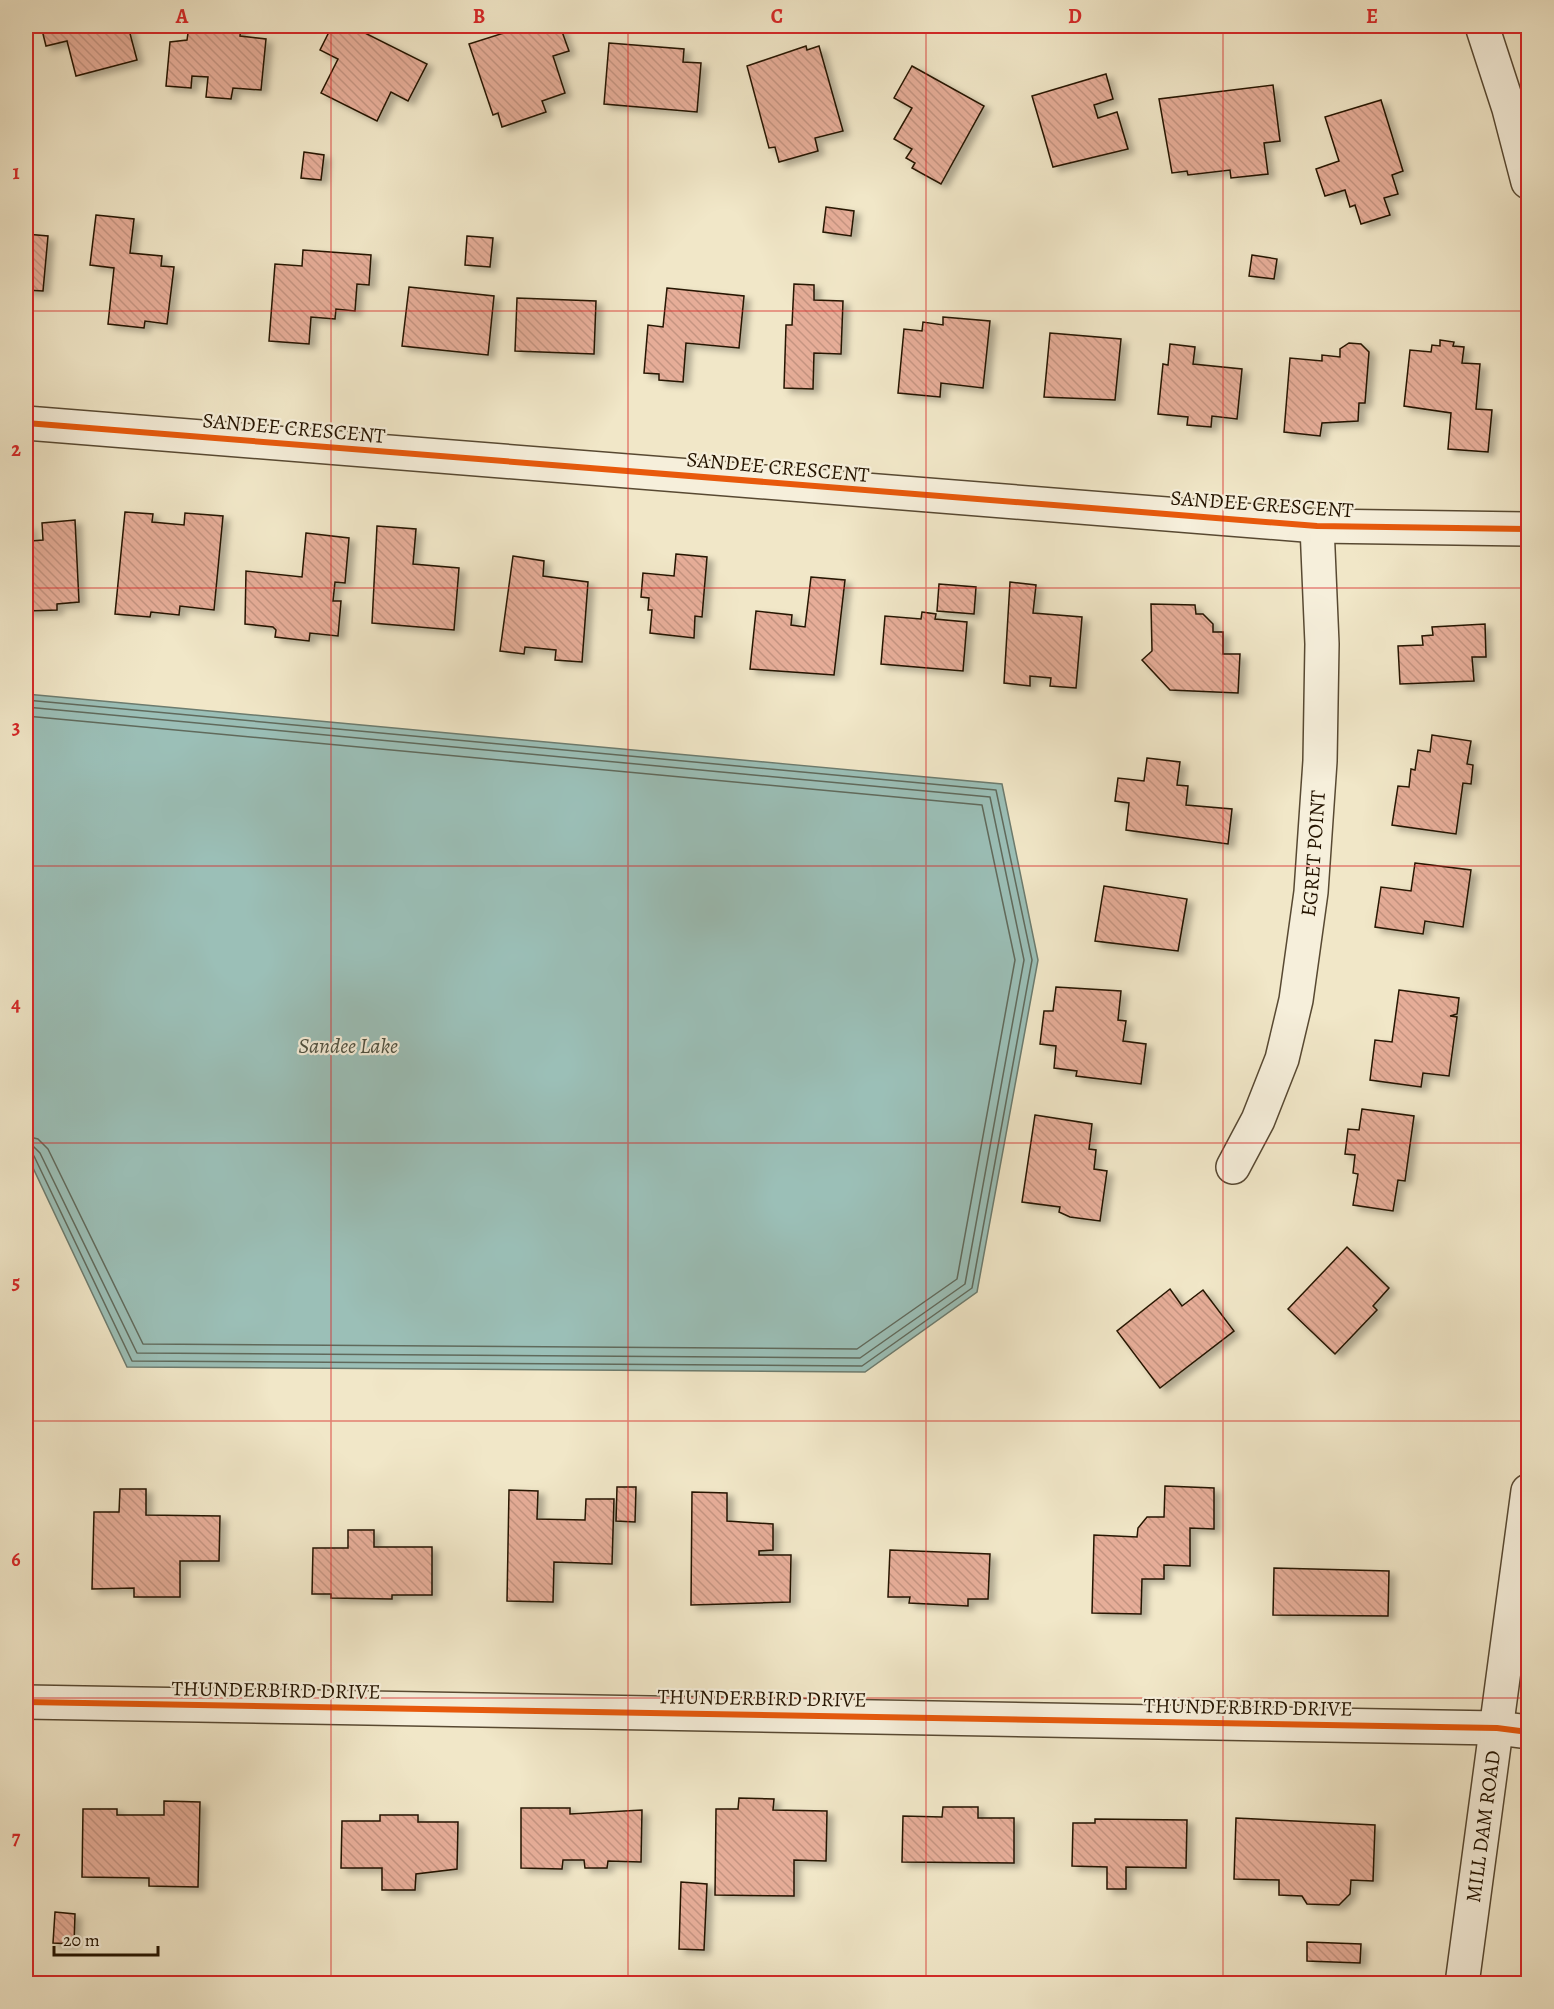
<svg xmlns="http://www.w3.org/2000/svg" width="1554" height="2009" font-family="Alegreya,serif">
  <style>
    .water { fill: #9bbfb7; stroke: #6c7b6e; stroke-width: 1.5 }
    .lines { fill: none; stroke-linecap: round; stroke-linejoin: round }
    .shore { stroke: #606a5c; stroke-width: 1.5 }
    .building { fill: url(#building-back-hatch); stroke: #251400; stroke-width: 1.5; filter: url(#shadow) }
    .minor-casing { stroke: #584932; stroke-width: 36 }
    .tertiary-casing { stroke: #584932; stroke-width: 36 }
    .minor { stroke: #f6efdb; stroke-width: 33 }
    .tertiary { stroke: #f6efdb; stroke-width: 33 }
    .cycleway-casing { stroke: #f6efdb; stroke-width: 10 }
    .cycleway { stroke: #e8590c; stroke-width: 6 }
    .grid { fill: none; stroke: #d62828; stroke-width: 1.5; stroke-opacity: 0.55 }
    .labels { text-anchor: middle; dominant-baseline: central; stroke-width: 4.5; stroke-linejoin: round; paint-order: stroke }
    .street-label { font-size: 21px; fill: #251400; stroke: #f6efdb }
    .water-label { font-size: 22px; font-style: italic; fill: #4e5040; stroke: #f6efdb }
    .neatline { fill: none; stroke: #d62828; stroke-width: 2 }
    .grid-label { font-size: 20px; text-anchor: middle; font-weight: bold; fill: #d62828 }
  </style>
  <defs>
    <pattern id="building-back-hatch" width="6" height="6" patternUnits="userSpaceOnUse" patternTransform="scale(1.5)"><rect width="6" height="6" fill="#e6ad98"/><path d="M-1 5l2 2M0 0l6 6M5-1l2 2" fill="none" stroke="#c59481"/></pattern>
    <filter id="shadow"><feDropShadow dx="6" dy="4" stdDeviation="3" flood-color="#0004"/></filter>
  </defs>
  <rect width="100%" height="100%" fill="#f1e7c8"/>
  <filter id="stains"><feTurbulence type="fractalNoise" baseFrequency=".00333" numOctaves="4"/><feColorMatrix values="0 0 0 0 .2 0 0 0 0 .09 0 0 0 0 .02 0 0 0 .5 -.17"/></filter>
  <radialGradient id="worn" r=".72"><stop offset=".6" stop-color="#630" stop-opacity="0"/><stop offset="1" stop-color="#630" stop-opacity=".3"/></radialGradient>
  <polygon class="water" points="26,694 1002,784 1038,960 977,1292 865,1372 127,1367 26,1153"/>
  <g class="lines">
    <g class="shore">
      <polyline points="26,700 996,790 1032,960 972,1288 862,1366 132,1361 34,1156 26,1153"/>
      <polyline points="26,707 990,797 1024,960 965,1284 860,1358 137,1353 40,1153 34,1147 26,1145"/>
      <polyline points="26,716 982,805 1015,960 957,1279 857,1349 143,1344 48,1149 38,1139 26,1136"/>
    </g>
  </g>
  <g class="building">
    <polygon points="41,26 128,26 137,60 76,76 67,41 46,46"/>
    <polygon points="189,26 241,26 240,36 266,39 261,90 233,88 231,99 206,97 208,77 192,76 191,88 166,86 170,42 187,40"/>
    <polygon points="332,26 351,26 427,64 408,101 391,92 377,121 321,93 338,59 320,50"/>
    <polygon points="526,26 560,26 569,51 553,56 565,93 542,101 546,112 502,127 498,113 493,115 469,44"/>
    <polygon points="609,43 684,49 683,62 701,63 697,112 604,104"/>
    <polygon points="806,46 807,50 819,46 843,131 815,138 818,151 779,162 775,147 769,148 747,66"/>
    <polygon points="912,66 984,106 941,184 912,168 915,163 906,158 912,149 894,139 912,108 894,98"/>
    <polygon points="1106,74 1113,99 1094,105 1098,118 1117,112 1128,149 1053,167 1032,96"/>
    <polygon points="1273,85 1280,141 1264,143 1268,174 1231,178 1230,170 1188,175 1187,171 1172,173 1159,99"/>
    <polygon points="1381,100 1403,171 1392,175 1398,194 1384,198 1390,215 1361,224 1355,205 1350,207 1345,190 1325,196 1316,169 1339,161 1325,117"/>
    <polygon points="304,152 324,155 321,180 301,178"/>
    <polygon points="826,207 854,211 851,236 823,232"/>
    <polygon points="96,215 134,219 130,253 162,256 161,266 174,267 167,324 145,321 144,328 108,324 114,268 90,265"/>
    <polygon points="26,234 48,236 43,291 26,290"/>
    <polygon points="467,236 493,238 490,267 465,265"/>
    <polygon points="303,250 371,255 369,285 357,284 355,311 336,309 335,319 311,317 309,344 269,341 275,264 302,266"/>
    <polygon points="1252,255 1277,259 1274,279 1249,276"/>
    <polygon points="794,284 814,285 814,300 843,301 841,354 814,353 813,389 784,388 786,325 792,325"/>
    <polygon points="409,287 494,296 488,355 402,346"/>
    <polygon points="667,288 744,296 739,348 686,343 683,382 659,380 659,374 644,373 648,325 663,327"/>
    <polygon points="517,298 596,301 594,354 515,351"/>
    <polygon points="943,317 990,321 983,388 941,383 940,397 898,393 904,329 922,331 923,322 943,325"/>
    <polygon points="1050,333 1121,339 1115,400 1044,397"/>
    <polygon points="1440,340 1454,342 1453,346 1464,347 1462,363 1480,364 1476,409 1492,410 1488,452 1448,449 1451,413 1404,406 1410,350 1431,352 1432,345 1440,346"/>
    <polygon points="1349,343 1361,344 1369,352 1365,403 1359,403 1358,421 1322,423 1320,436 1284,432 1290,358 1322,361 1322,355 1340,357 1340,349"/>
    <polygon points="1170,344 1195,347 1193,364 1242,369 1237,419 1212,416 1211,427 1187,425 1188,417 1158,414 1163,364 1168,365"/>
    <polygon points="125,512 153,514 152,522 184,525 185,513 223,516 214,610 180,606 179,615 151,612 150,617 115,614"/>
    <polygon points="75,520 79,602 57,604 57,610 26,611 26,527 30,526 31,541 43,540 42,523"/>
    <polygon points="377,526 416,529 413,564 459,568 454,630 372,623"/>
    <polygon points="306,533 349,538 345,583 335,582 333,601 341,601 338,636 310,633 309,641 275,637 276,630 273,627 245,624 246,571 302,577"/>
    <polygon points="676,554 707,557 702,617 695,616 694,638 650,633 652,610 648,610 649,598 641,597 643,573 674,576"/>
    <polygon points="513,556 544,561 543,576 588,582 582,662 555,660 556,650 525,647 524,654 500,651"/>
    <polygon points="811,577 845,580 834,675 750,669 756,611 792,615 791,625 805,627"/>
    <polygon points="1010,582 1036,585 1033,613 1082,617 1076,688 1050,686 1051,678 1030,676 1030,686 1004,683"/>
    <polygon points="939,584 976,587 974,614 937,611"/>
    <polygon points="1151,604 1195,605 1196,614 1203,614 1213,624 1213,632 1223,632 1223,654 1240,654 1238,693 1170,690 1142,660 1152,651"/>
    <polygon points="922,612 936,614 935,619 967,622 963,671 881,664 885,616 921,619"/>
    <polygon points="1485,624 1486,657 1472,657 1474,681 1400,684 1398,646 1423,645 1422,636 1433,635 1432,627"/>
    <polygon points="1432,735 1471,741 1467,764 1473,765 1471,784 1463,783 1456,834 1392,825 1398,786 1409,787 1411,769 1415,770 1418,750 1430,752"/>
    <polygon points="1147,758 1180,762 1177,785 1188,786 1186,805 1232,809 1228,844 1126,830 1129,803 1115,801 1118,778 1144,781"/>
    <polygon points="1415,863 1471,870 1463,927 1425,921 1423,934 1375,927 1381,887 1411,891"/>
    <polygon points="1104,886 1187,899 1178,951 1095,941"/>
    <polygon points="1056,987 1121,991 1118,1020 1126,1021 1123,1041 1146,1044 1141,1084 1076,1076 1077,1071 1054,1068 1056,1046 1040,1044 1044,1011 1053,1011"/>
    <polygon points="1399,990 1459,998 1457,1014 1450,1016 1457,1017 1449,1076 1423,1073 1421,1087 1370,1080 1375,1040 1392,1042"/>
    <polygon points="1362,1109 1414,1116 1405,1181 1398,1180 1393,1211 1353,1205 1358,1174 1353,1173 1355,1155 1345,1154 1348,1129 1359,1130"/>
    <polygon points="1035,1115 1092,1124 1089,1149 1096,1150 1094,1169 1107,1171 1100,1221 1070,1217 1059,1212 1060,1207 1022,1202"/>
    <polygon points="1347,1247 1389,1288 1373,1306 1377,1310 1335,1354 1288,1309"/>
    <polygon points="1170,1289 1182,1306 1203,1290 1234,1331 1160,1388 1117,1331"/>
    <polygon points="1165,1486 1214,1488 1214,1529 1190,1528 1190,1566 1164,1565 1164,1579 1142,1579 1141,1614 1092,1613 1094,1535 1137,1537 1138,1528 1147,1517 1164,1517"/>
    <polygon points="617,1487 636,1487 635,1522 616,1521"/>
    <polygon points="120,1489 146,1489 146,1515 220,1516 219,1561 180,1561 180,1597 134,1597 134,1588 92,1589 94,1512 119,1512"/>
    <polygon points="509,1490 538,1491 537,1519 585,1520 586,1499 614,1499 612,1564 554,1562 553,1602 507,1601"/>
    <polygon points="692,1492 727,1493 727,1521 773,1524 773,1550 759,1551 759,1555 791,1555 790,1602 691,1605"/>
    <polygon points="348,1530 374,1530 374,1547 432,1547 432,1595 392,1595 392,1599 331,1598 331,1594 312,1594 313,1548 348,1548"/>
    <polygon points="890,1550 990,1554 988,1599 968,1599 968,1606 909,1603 910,1597 888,1597"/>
    <polygon points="1274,1568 1389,1571 1388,1616 1273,1615"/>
    <polygon points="739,1798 774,1799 773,1810 827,1811 826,1861 794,1860 794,1896 715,1895 716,1809 738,1809"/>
    <polygon points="164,1801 200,1802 198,1887 149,1886 149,1878 82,1877 83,1809 117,1809 117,1815 164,1815"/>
    <polygon points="943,1807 978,1807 978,1818 1014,1818 1014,1863 902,1862 903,1816 942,1817"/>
    <polygon points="521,1808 570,1808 570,1814 642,1810 641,1862 608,1861 607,1868 585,1868 584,1860 563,1860 562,1869 521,1868"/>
    <polygon points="380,1815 418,1815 418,1822 458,1822 457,1869 416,1874 415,1890 382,1890 382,1868 341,1868 342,1821 380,1821"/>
    <polygon points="1236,1818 1375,1825 1373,1881 1351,1880 1350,1894 1339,1905 1307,1904 1302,1896 1279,1895 1279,1880 1234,1879"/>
    <polygon points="1095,1819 1187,1820 1186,1868 1126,1867 1126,1889 1107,1889 1107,1867 1072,1866 1073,1823 1095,1823"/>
    <polygon points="681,1882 707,1884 704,1950 679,1949"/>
    <polygon points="55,1912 75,1914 74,1944 53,1943"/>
    <polygon points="1307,1942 1361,1944 1360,1963 1307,1961"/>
  </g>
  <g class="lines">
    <defs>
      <g id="minor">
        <polyline points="26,423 1317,526 1528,529"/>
        <path id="s1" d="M1233,1167L1258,1120L1282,1059L1296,1000L1311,892L1320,761L1322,644L1317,526"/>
        <polyline points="26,1702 1497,1728 1528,1732"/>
      </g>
      <g id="tertiary">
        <polyline points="1482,26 1509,109 1528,182"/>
        <path id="s2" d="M1462,1984L1528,1491"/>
      </g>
    </defs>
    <use href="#minor" class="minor-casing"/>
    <use href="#tertiary" class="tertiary-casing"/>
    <use href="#minor" class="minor"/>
    <use href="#tertiary" class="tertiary"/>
    <defs>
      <g id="cycleway">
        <polyline points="26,423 1317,526 1528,529"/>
        <polyline points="26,1702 1497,1728 1528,1732"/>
      </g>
    </defs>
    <use href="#cycleway" class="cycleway-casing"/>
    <use href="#cycleway" class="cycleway"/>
  </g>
  <path class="grid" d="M331,26V1984M628,26V1984M926,26V1984M1223,26V1984M26,311H1528M26,588H1528M26,866H1528M26,1143H1528M26,1421H1528M26,1698H1528"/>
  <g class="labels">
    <g class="street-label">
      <text transform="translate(294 428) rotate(5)">SANDEE CRESCENT</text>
      <text transform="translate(778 467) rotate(5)">SANDEE CRESCENT</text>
      <text transform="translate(1262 504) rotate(4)">SANDEE CRESCENT</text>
      <text stroke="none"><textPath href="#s1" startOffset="327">EGRET POINT</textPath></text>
      <text transform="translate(276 1690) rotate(1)">THUNDERBIRD DRIVE</text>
      <text transform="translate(762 1698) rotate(1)">THUNDERBIRD DRIVE</text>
      <text transform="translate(1248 1707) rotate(1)">THUNDERBIRD DRIVE</text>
      <text stroke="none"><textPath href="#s2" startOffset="159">MILL DAM ROAD</textPath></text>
    </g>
    <g class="water-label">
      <text x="348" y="1046">Sandee Lake</text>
    </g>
  </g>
  <rect width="1554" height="2009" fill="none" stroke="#f1e7c8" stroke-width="66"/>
  <path d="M54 1946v9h104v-9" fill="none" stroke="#251400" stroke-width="3"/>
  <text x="63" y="1946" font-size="18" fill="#251400" stroke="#f6efdb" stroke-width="4.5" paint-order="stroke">20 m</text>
  <rect x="33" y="33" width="1488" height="1943" class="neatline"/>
  <g class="grid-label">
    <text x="182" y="23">A</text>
    <text x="479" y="23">B</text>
    <text x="777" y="23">C</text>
    <text x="1075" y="23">D</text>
    <text x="1372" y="23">E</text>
    <text x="16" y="179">1</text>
    <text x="16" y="456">2</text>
    <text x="16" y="734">3</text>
    <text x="16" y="1011">4</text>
    <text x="16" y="1289">5</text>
    <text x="16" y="1566">6</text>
    <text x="16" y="1844">7</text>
  </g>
  <rect width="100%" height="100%" filter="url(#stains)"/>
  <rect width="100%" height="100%" fill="url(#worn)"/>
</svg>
